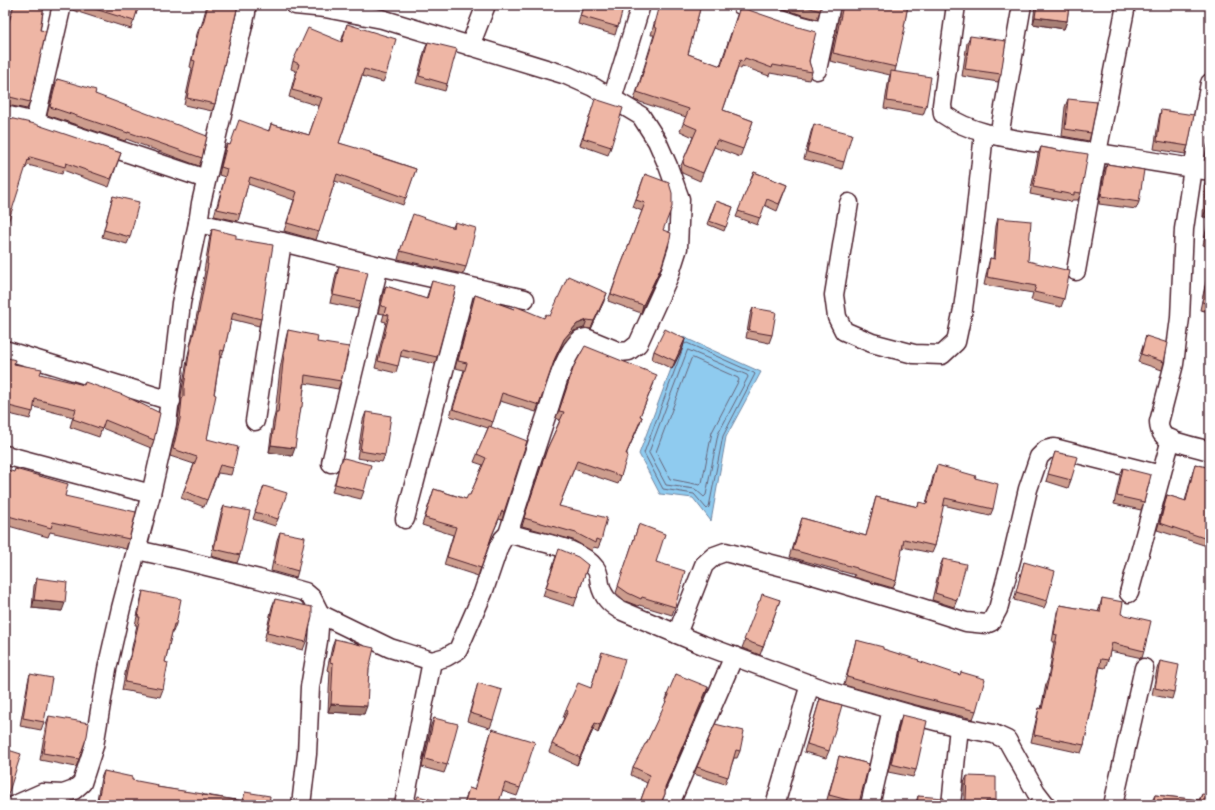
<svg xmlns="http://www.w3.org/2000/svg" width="1215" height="810" font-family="'Comic Neue',sans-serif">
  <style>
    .water { fill: #8fcbef; stroke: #7386a1 }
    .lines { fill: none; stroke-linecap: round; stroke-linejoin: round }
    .shore { stroke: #666479; stroke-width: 1 }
    .street-casing { stroke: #4a1f2b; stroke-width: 21 }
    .street { stroke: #fff; stroke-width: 18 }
    .wall { fill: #cd9d8e; stroke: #4a1f2b }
    .shaded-wall { fill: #a77f74; stroke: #4a1f2b }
    .building { fill: #eeb6a5; stroke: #4a1f2b }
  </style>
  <rect width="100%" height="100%" fill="#fff"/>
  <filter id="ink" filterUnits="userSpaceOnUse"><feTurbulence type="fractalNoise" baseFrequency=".025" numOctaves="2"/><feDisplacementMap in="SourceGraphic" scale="8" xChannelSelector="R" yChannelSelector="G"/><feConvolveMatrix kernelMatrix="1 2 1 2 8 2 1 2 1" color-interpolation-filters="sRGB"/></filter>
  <g filter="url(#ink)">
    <polygon class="water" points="683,337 761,372 726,437 711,521 693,498 660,494 639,454"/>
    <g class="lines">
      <g class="shore">
        <polyline points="683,348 644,453 663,489 694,494 706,508 707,509 709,507 723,436 755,374 754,373 687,343 685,344"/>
        <polygon points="688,350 747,375 748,377 718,434 706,495 704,497 695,489 666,485 649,453"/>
        <polygon points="693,358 738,378 739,380 712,432 702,483 700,485 670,479 656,452 691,359"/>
      </g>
      <defs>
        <g id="street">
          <path d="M295,5L325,8L382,19L566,75L593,87L641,116L657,141L668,166L680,199L678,248L669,276L638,344L629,351L620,352L586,338L581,339C565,352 556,386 550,405C535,448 522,491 508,534"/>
          <polyline points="741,5 799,25 826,32"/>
          <path d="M956,5L942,105L943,114C976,137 1018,139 1056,146C1108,155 1159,162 1210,171"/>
          <polyline points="470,46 486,5"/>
          <polyline points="817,70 831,5"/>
          <path d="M1210,83L1193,168L1184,229L1180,318L1174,364L1159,422C1159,427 1160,432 1164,436C1171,442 1200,448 1210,451"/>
          <polyline points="612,99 641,5"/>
          <polyline points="5,115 35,122 206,179"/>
          <polyline points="35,122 62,5"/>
          <polyline points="999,136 1022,5"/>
          <polyline points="849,203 834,295 837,317 844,331 872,343 914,354 942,355 956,342 963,309 975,218 984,133"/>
          <polyline points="198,223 282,242 379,266 525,299"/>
          <polyline points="1076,271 1097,153 1126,5"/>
          <polyline points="5,350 171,401"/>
          <polyline points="255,421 282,242"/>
          <polyline points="5,455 151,494"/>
          <polyline points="331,463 379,266"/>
          <polyline points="405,519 466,286"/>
          <polyline points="137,550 182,560 259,579 305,592 312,598 320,614 318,641 310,687 307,754 301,805"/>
          <polyline points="1129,593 1171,439"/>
          <path d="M320,614L390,648L432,661L446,657L458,650L483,593L499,546L503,539L508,534L515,535C540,543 580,546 596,569C599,573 599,579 600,584C603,597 609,603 620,610L703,645L828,691L909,714L959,727L994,734L1007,740L1036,792L1046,805"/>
          <polyline points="677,634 704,565 714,556 725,552 799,571 913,605 966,622 986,624 991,622 998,609 1013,553 1028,489 1039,457 1046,450 1054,448 1161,475"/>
          <polyline points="672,799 734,656"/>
          <polyline points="15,805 42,793 63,794 74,790 82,783 94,746 107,669 121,608 151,494 167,424 181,303 198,223 201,203 246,13 246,5"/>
          <polyline points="404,805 432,661"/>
          <polyline points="775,805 810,684"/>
          <polyline points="870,805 892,709"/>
          <polyline points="951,805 959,727"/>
          <polyline points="1113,805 1144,668"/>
        </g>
      </defs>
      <use href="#street" class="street-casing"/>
      <use href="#street" class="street"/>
    </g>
    <g class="wall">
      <polygon points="14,5 44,5 30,102 27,109 7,105 5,105 5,33"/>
      <polygon points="72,5 139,5 131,29 72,10"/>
      <polygon points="207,5 238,5 215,104 212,111 184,105 192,68 190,67 197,34 200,26 201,27"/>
      <polygon points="583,5 624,5 615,35 578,24"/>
      <polygon points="659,5 701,5 688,54 720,66 737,15 809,61 810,65 812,72 809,80 770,73 769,76 742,66 741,69 738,68 723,110 753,121 740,157 714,147 700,181 682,173 680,168 693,137 680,131 686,117 634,100 654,35 651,35"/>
      <polygon points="773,5 822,5 817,19 802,15"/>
      <polygon points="841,5 908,5 896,67 895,71 926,107 923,115 884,108 889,78 890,75 830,61"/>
      <polygon points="1035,5 1069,5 1067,21 1064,29 1033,24"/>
      <polygon points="347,24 386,75 383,82 362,76 339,143 416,169 403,205 335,181 316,240 284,231 294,200 248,184 240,214 238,221 214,216 225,177 219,175 224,151 227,144 230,145 269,130 271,124 309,135 319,106 289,97 296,71 291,69 293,61 341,42"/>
      <polygon points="970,36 1001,74 998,82 962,76 967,43"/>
      <polygon points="428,42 447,84 445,91 416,83 425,49"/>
      <polygon points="57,79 95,94 202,158 199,166 126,139 125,141 47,115 54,87"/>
      <polygon points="1068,99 1091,133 1089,141 1062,136 1065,107"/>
      <polygon points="593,106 611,147 608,155 580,145"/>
      <polygon points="1161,110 1188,146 1185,154 1154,149 1159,118"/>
      <polygon points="5,117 121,153 109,187 63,170 62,174 28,165 26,168 25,168"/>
      <polygon points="814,124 844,162 842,169 804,159 811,132"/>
      <polygon points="1041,147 1062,151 1081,193 1078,200 1072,200 1071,202 1030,194 1038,154"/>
      <polygon points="1107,164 1139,202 1136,209 1099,204 1104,172"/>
      <polygon points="754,172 787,185 777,211 764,205 757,225 736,217"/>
      <polygon points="645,174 663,230 659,272 641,313 608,301 620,268 642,211 633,207"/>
      <polygon points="1206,178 1210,178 1210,247 1203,245 1209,217 1203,217 1204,186"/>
      <polygon points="113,196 130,237 127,244 102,237 111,203"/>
      <polygon points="716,201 733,207 724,231 707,224"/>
      <polygon points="998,218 1028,261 1064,299 1061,307 1031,300 1033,293 984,285 988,266 990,258 993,259 996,226"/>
      <polygon points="410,221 453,227 455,222 466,267 463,274 398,259"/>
      <polygon points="212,229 236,239 261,319 259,326 231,319 224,351 221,358 220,357 207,439 233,468 231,475 218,473 204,507 181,498 194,464 170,456 177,426 180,406 181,402 181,395 188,355 196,319 205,271 204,271 210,236"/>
      <polygon points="339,266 361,301 358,309 330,303 336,274"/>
      <polygon points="1207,279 1210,279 1210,312 1200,310 1205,286"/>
      <polygon points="432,281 437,357 435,364 400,356 396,373 375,368 386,322 382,321 384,314 378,313 383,293 386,286 426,299"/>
      <polygon points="475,295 514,309 544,318 604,301 591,329 584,328 574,331 562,346 553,365 536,412 500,401 491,427 504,512 502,520 499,519 490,540 478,576 444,565 453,535 422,525 434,489 466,499 470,495 483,465 474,462 488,428 450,416 464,370 455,368 473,303"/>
      <polygon points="753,308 772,335 769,343 746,338 750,315"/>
      <polygon points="288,330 317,342 341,381 338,389 305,383 300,412 292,456 269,452 273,421 275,414 280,369 286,338"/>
      <polygon points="1146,336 1164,362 1162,370 1138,362"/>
      <polygon points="685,339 683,347 672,369 652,359 654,351"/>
      <polygon points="5,357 14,364 40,374 154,440 151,448 102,428 99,437 70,427 73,417 34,407 30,419 5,413"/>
      <polygon points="574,366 654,383 640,416 642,417 639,425 626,454 621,476 618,484 574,469 559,506 601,541 598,548 593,547 592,551 573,540 522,526 544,457 547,449 560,420 556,418"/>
      <polygon points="366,412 385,455 382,462 357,458 363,420"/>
      <polygon points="1055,452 1071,480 1068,488 1046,481"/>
      <polygon points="340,463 364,491 361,499 332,492 338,471"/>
      <polygon points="1195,464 1210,468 1210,547 1157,530 1167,495 1185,501 1193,471"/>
      <polygon points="937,465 975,478 993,509 990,516 943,505 935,546 932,553 902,547 896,581 893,588 854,577 855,575 790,557 802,518 866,536 874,504 876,497 918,507 919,502 926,504 934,473"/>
      <polygon points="1123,468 1144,502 1141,510 1114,504 1120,476"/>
      <polygon points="5,469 65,496 129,539 126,549 50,532 48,537 5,525"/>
      <polygon points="264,486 278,519 275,526 253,519"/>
      <polygon points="224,506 240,555 237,563 211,556 221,513"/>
      <polygon points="639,524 675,607 672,615 639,605 638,606 625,601 616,593"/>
      <polygon points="280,532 298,571 296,578 271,571 277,540"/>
      <polygon points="556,556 588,565 574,606 543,596"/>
      <polygon points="943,559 957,600 954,607 932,600 940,566"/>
      <polygon points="1024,562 1047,601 1044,608 1014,600 1022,570"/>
      <polygon points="37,578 62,611 32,608 34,586"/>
      <polygon points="143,591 176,624 173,632 172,632 165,662 163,689 160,697 122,690 127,663 130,656 137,625 135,625 141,599"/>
      <polygon points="1102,598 1121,614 1144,651 1142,658 1110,651 1108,660 1105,668 1100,667 1084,745 1081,753 1031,742 1037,716 1039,708 1041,709 1046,684 1048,679 1054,642 1052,642 1057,612 1060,605 1098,612 1100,606"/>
      <polygon points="275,599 306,642 303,650 264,641 272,607"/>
      <polygon points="780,600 760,655 742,648 760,601"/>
      <polygon points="335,639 369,669 364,714 328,712 330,671 327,670 332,647"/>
      <polygon points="856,640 918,661 976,711 973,719 912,704 844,685 854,648"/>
      <polygon points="602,652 617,686 598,733 593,730 577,765 549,752 552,744 564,718 563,718 566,710 591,688"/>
      <polygon points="1160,661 1174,692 1172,699 1152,695 1157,669"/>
      <polygon points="30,674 44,722 41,730 20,726 28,682"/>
      <polygon points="676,674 706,695 665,788 665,794 661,805 639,805 647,783 631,775 633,767 646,744 666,703 665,702"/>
      <polygon points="478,683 493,720 490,728 467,721"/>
      <polygon points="820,699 829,751 826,758 804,752"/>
      <polygon points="902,715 916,770 913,777 888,772 900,722"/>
      <polygon points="49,716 79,759 76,767 40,760 46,724"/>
      <polygon points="434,718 447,765 444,773 422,767 431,725"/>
      <polygon points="715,724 740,751 737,758 734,758 725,784 694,774"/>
      <polygon points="492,729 520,788 517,796 502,791 498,805 464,805 469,788 474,790"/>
      <polygon points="839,756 869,764 858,805 834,805 826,803 837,764"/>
      <polygon points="104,771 132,780 157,787 242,801 245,792 269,805 96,805 101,778"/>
      <polygon points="967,776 994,805 962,804 964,800 964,783"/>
      <polygon points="1202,794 1210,805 1152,805 1152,801 1155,795 1199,800"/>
      <polygon points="918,796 944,802 947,805 915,805"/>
    </g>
    <g class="shaded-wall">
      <polygon points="1035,17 1067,21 1064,29 1033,24"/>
      <polygon points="5,97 10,97 7,105 5,105"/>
      <polygon points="1206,210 1210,210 1210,215 1209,217 1203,217"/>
      <polygon points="662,265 659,272 641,313 643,305"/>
      <polygon points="607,293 604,301 591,329 594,321"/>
      <polygon points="587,320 584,328 574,331 562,346 552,366 555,358 564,339 577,324"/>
      <polygon points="685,339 683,347 672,369 675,361"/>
      <polygon points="642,417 639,425 623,461 626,454"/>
      <polygon points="271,445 295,448 292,456 269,452"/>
      <polygon points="34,600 65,603 62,611 32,608"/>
      <polygon points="617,686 615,693 598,733 600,725"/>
      <polygon points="708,687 706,695 662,795 665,787"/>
      <polygon points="331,704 367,706 364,714 328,712"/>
      <polygon points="595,723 593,730 577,765 580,757"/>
      <polygon points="986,801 996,801 994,805 985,805"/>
    </g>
    <g class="building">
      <polygon points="14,5 44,5 40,30 46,31 30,102 10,97 5,97 5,35"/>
      <polygon points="82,5 139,5 134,21"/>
      <polygon points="208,5 238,5 215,104 187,98 195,61 192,60 200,26 202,27"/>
      <polygon points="584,5 624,5 618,27 580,16"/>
      <polygon points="660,5 701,5 688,54 721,66 740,7 798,27 816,32 809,61 810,65 812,70 812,72 773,65 772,68 745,58 743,62 740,60 723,110 753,121 743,149 717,140 703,173 684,165 683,161 697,129 683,123 689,109 637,92 657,28 654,27"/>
      <polygon points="801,5 822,5 820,11"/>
      <polygon points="843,5 908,5 904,27 905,27 896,67 833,53"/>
      <polygon points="1037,5 1069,5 1067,21 1035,17"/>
      <polygon points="347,24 396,39 386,75 364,69 339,143 370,152 370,154 416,169 406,198 337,174 319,232 287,223 297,192 250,177 240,214 217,209 227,169 221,167 227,144 230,145 239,120 269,131 271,124 309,135 322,98 292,90 299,64 293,61 308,28 342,42"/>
      <polygon points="970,36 1006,41 1001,74 965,69"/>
      <polygon points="428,42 457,49 447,84 419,76"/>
      <polygon points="891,71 931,77 926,107 887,101"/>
      <polygon points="57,79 96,90 95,94 207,136 202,158 128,132 128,133 50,107"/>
      <polygon points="595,99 623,108 611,147 583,138"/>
      <polygon points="1068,99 1097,102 1091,133 1065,129"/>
      <polygon points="1161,110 1194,115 1188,146 1157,141"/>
      <polygon points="5,117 35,124 121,153 111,179 66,163 65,167 30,157 29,161 28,160 5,232"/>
      <polygon points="814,124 852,134 844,162 807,152"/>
      <polygon points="1041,147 1062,151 1062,150 1088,154 1081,193 1074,192 1074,195 1033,187"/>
      <polygon points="1107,164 1144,170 1139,202 1101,196"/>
      <polygon points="754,172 787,185 779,204 767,199 760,218 738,211"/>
      <polygon points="645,174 669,183 672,193 672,207 663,230 671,233 670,239 662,265 643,305 611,294 620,268 645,203 636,200"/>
      <rect x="1206" y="178" width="4" height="32"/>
      <polygon points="113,196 139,202 130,237 104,230"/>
      <polygon points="716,201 733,207 726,227 709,221"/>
      <polygon points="413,214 454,228 455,222 476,228 466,267 400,251"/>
      <polygon points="998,218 1031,221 1028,261 1070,271 1064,299 1034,292 1036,286 987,277 990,258 995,259"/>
      <polygon points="1210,218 1210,239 1205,238"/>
      <polygon points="212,229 236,235 236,239 273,245 261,319 233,312 224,351 221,350 214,394 216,395 207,439 238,447 233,468 220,465 207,500 184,491 197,457 173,449 180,419 182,399 184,396 184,387 190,348 199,312 208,264 207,264"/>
      <polygon points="339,266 368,272 361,301 333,295"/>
      <polygon points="568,276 607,293 594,321 587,320 577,324 564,339 555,358 539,405 502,393 493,422 453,409 467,363 458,361 475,295 514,309 515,306 544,318 546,314 550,316"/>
      <polygon points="1207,279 1210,279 1210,304 1202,302"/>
      <polygon points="432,281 456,287 437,357 402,349 398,366 378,361 389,315 384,314 386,307 381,306 386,286 427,299"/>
      <polygon points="753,308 776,312 772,335 749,331"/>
      <polygon points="665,329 685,339 675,361 654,351"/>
      <polygon points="288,330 318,336 317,342 349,347 341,381 305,375 302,407 301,407 295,448 271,445 276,413 278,413 283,362"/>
      <polygon points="1146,336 1168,343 1164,362 1141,354"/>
      <polygon points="585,346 657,375 640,416 642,417 626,454 628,454 621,476 577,461 559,506 607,518 601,541 596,539 595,543 576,533 524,518 547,449 564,412 559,411 574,366"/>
      <polygon points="5,357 15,360 14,364 42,369 40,374 84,385 85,382 123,395 160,413 154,440 105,420 102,429 73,419 76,409 35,399 33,412 5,405"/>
      <polygon points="366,412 391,416 385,455 360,451"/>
      <polygon points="489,426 527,441 504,512 502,511 492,535 481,568 447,557 456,527 425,518 434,489 466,499 468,495 470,495 486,458 477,454"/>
      <polygon points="1055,452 1078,457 1071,480 1048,474"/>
      <polygon points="344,458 371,465 364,491 335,484 340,463"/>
      <polygon points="1195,464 1210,468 1210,540 1160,523 1167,495 1186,501"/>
      <polygon points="937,465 976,476 975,478 998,484 993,509 945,498 935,546 904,539 896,581 857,569 857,568 793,550 802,518 866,536 876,497 918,507 919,502 927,504"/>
      <polygon points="1123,468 1151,475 1144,502 1117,496"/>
      <polygon points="5,469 14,472 15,469 68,484 65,496 136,512 129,539 53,522 51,528 5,515"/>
      <polygon points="264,486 287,493 278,519 255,512"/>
      <polygon points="224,506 250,511 240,555 214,549"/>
      <polygon points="639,524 665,534 656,562 685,571 675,607 642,597 641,599 628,593 618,586"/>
      <polygon points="280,532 305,537 298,571 274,564"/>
      <polygon points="559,549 578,557 588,565 577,598 546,588"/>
      <polygon points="943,559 966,564 957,600 935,593"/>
      <polygon points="1024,562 1055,571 1047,601 1016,592"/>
      <polygon points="37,578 67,582 65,603 34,600"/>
      <polygon points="143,591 181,599 176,624 174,624 165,662 168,663 163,689 125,682 130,656 131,656 140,617 138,617"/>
      <polygon points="762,594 780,600 763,647 744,640 759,601 760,601"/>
      <polygon points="1102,598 1123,602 1121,614 1151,621 1144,651 1112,643 1108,660 1101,659 1084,745 1034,735 1039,708 1042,709 1049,677 1057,635 1054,634 1060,605 1100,612"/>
      <polygon points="275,599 312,607 312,616 306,642 267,633"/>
      <polygon points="335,639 374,648 369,669 367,706 331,704 333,663 330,662"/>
      <polygon points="856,640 883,647 883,649 919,660 918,661 960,675 961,672 985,679 976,711 915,696 847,677"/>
      <polygon points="602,652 625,659 617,686 600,725 595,723 580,757 552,744 568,711 566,710 578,683 591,688"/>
      <polygon points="1160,661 1179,665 1174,692 1155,688"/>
      <polygon points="30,674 52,678 44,722 23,718"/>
      <polygon points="676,674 708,687 665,787 665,794 660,805 639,805 650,775 633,767 645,744 646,744 669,695 667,695"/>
      <polygon points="478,683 502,690 493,720 470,713"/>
      <polygon points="820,699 842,705 829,751 807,744"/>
      <polygon points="902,715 927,721 916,770 891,764"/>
      <polygon points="49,716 89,723 87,736 79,759 43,753"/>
      <polygon points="434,718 458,724 447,765 425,759"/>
      <polygon points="715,724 744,731 740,751 736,750 728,777 697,767"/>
      <polygon points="492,729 535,742 520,788 505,783 498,805 464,805 469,788 475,790"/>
      <polygon points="5,749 21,754 7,798 5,797"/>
      <polygon points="839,756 869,764 859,803 829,795"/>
      <polygon points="104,771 132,777 132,780 158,785 157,787 203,794 202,795 243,801 245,792 270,796 269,805 97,805"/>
      <polygon points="967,776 996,777 996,801 986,801 986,805 960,805 962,804 964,800 966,800"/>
      <polygon points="1202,794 1210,795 1210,805 1153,805 1155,795 1200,800"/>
      <polygon points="418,796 441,802 440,805 414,805"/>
      <polygon points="918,796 944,798 944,802 947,805 917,805"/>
      <polygon points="317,802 340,803 340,805 317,805"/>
    </g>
  </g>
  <rect width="1215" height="810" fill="none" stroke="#fff" stroke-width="20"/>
  <rect x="10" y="10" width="1195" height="790" fill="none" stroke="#4a1f2b" stroke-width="1.5" filter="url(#ink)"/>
</svg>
